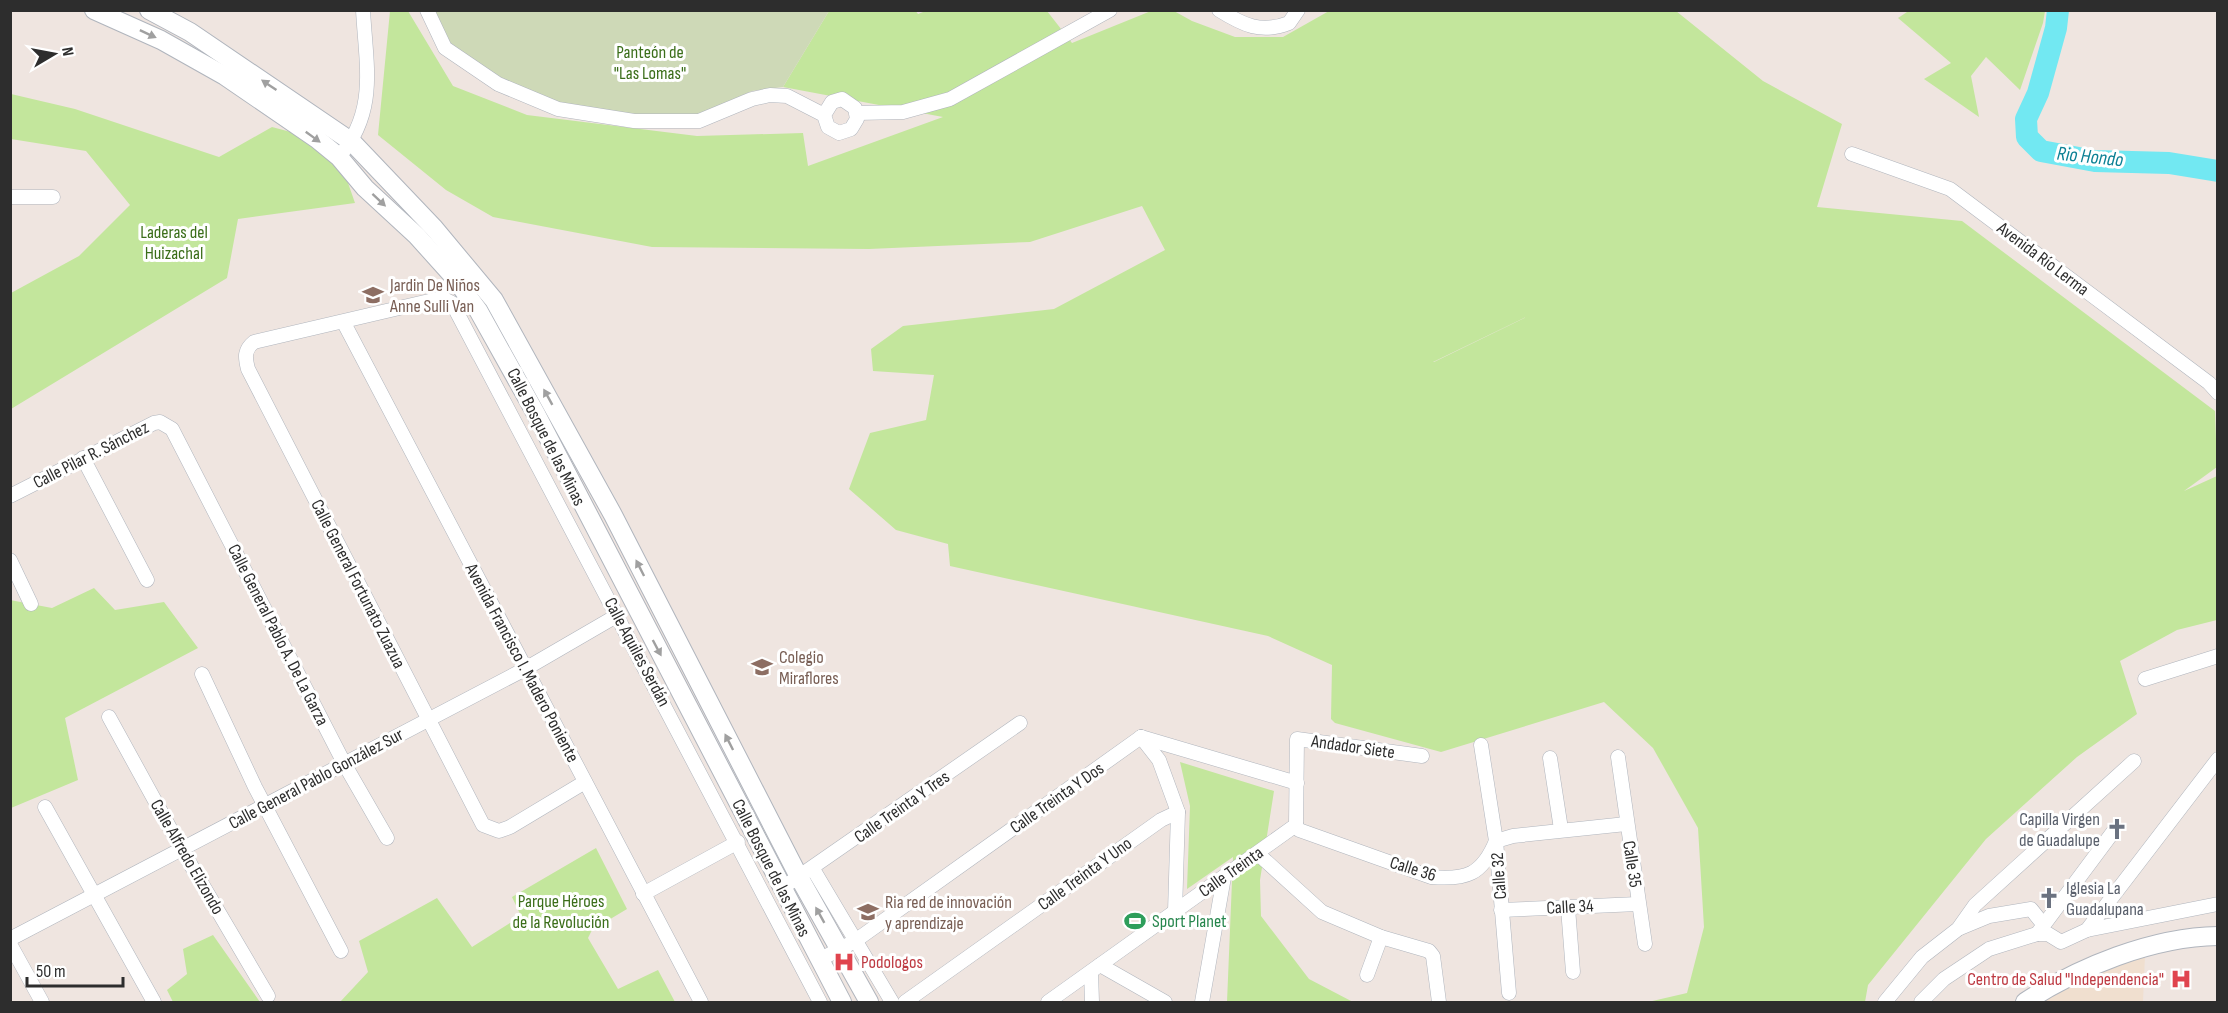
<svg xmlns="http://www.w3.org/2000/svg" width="2228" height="1013" font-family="'Sofia Sans Condensed',sans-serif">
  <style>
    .education { fill: #f0dfcf }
    .green { fill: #c3e69c; fill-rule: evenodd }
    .cemetery { fill: #ced9b7 }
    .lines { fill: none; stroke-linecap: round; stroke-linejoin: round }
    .river { stroke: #72e8f2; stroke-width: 22 }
    .minor-casing { stroke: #b0b5bd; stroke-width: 15 }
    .secondary-casing { stroke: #b0b5bd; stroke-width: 20 }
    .minor { stroke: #fff; stroke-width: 14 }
    .secondary { stroke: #fff; stroke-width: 18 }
    .oneway { fill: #a0a0a0 }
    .labels { text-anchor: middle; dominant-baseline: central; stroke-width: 6; stroke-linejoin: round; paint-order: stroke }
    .park-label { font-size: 18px; fill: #3b6e1a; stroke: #fff }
    .street-label { font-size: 18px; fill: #2d2d2d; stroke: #fff }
    .education-label { font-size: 18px; fill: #785e54; stroke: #fff; text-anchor: start }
    .worship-label { font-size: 18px; fill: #5b616d; stroke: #fff; text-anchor: end }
    .leisure-label { font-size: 18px; fill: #27864d; stroke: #fff; text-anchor: start }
    .health-label { font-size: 18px; fill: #be3a42; stroke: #fff; text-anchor: start }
    .water-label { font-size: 20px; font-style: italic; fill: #0c8195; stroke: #fff }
  </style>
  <rect width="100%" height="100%" fill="#efe5e0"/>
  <polygon class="education" points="2145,956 2143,1002 2041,1002 2080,980"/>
  <g class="green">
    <path d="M915,10L918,14L928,10L1047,11L1072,43L1151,11H1174L1192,21L1235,37H1283L1329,11H1676L1763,81L1842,124L1817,207L1962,221L2215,411L2217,467L2184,491L2217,476V620L2177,630L2120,661L2137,714L2077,757L1986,839L1868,985L1865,1002H1648L1687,993L1704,927L1698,828L1653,748L1604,702L1441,752L1335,723L1331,719L1332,665L1268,636L950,566L948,544L896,530L849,489L870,433L926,420L934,375L873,371L871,349L903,326L1054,309L1165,250L1142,206L1030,242L869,249L652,247L493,217L446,190L378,135L390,11H408L453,86L527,115L697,136L803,133L808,166L943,117L783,87L829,11ZM1596,283L1434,362H1433Z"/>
    <polygon points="1910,10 2045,11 2043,23 2020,90 1986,57 1971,76 1979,117 1924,79 1951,63 1898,18"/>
    <polygon points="11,94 75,109 219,157 272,127 317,139 339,157 355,203 238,219 227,278 11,409 11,293 79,256 130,205 86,151 11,139"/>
    <polygon points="94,588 115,610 164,602 198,648 65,718 78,780 11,808 10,600 52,608"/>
    <polygon points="1180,762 1274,791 1260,880 1261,916 1309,979 1353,1002 1227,1002 1233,857 1187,889 1190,806"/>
    <polygon points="596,848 627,909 592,930 588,938 618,989 658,970 675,1002 340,1002 368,972 359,941 437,898 472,947 521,916 512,897"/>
    <polygon points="213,935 260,1002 173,1002 167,990 187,974 183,949"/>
  </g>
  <polygon class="cemetery" points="433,11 829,11 783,87 752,91 699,116 631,115 559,104 501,78 450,45"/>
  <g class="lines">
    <polyline class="river" points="2058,10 2056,28 2038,93 2026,119 2027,137 2041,151 2095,161 2169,163 2218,171"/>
    <defs>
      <g id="minor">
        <polyline points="427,10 445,48 498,84 558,109 634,121 699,121 752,99 770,95 787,96 824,115 828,127 839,133 851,129 857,119 855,108 842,99 832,102 824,115"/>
        <path d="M1219,10C1243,25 1261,34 1289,23L1298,10"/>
        <polyline points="857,113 903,112 950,99 1110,10"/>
        <polyline points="1852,154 1950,189 2209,383 2218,393"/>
        <path d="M339,157C378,111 366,66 363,10"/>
        <polyline points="10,197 53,197"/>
        <polyline points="344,323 701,1002"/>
        <polyline points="83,458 147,580"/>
        <polyline points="10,496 154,423 160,422 172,429 345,765 387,838"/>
        <polyline points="10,560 31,604"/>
        <polyline points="202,674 255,787 341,951"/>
        <polyline points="2145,679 2218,656"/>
        <polyline points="109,717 182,850 268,996"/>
        <polyline points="1141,737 1159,760 1178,812 1175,912"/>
        <polyline points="1141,737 1297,783"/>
        <polyline points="1481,745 1496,841 1509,993"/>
        <polyline points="1618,757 1645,944"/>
        <polyline points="1550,758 1561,829"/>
        <path d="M585,782L510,827L499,831L483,825L248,369C245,357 244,350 254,342L442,298L452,303L820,1002"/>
        <polyline points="45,807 154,1002"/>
        <path d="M1296,825L1299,830L1431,877C1466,880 1482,875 1496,841L1513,836L1626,824"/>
        <polyline points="1296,825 1297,739 1422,756"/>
        <polyline points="1257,853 1322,912 1381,937 1429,951 1433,956 1439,1002"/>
        <polyline points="813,869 892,1002"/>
        <polyline points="791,882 1020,723"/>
        <polyline points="643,894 738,842"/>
        <polyline points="1568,908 1573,972"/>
        <polyline points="1501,910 1638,904"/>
        <polyline points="1960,928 1989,916 2031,909 2043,924"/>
        <polyline points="2087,930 2218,904"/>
        <polyline points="2037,934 2048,934 2061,942 2087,930 2218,759"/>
        <polyline points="10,939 525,669 618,615"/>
        <polyline points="10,944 42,1002"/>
        <polyline points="819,960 855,941 1141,737"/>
        <polyline points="1100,965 1165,1002"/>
        <polyline points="1091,972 1092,1002"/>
        <polyline points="1367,975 1381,937"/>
        <polyline points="905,1002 1161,820 1178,812"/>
        <polyline points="1048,1002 1296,825"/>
        <polyline points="1202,1002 1224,877"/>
        <polyline points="1885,1002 1922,957 1958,929 1975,905 2134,761"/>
        <polyline points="1921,1002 1944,979 1989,949 2037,934 2113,832"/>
      </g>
      <g id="secondary">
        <polyline points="94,10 161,40 225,76 317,139 339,157 365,188 417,236 453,276 478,310 536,414 842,1002"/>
        <polyline points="149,10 190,32 352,142 434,228 494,300 613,515 799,877 869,1002"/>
        <path d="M2025,1002C2079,967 2152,937 2218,936"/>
      </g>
    </defs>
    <use href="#minor" class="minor-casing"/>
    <use href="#secondary" class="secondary-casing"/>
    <use href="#minor" class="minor"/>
    <use href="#secondary" class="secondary"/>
  </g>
  <defs><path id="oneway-solid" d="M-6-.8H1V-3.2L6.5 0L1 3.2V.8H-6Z" transform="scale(1.5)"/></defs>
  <g class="oneway">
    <use href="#oneway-solid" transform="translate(148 34) rotate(25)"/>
    <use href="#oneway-solid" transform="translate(269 85) rotate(-146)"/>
    <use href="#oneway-solid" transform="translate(313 137) rotate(36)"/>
    <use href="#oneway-solid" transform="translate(379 200) rotate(43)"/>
    <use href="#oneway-solid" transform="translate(548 397) rotate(-119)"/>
    <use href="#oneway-solid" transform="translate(640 568) rotate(-117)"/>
    <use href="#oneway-solid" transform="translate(657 648) rotate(62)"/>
    <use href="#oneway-solid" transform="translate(729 742) rotate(-117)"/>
    <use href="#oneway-solid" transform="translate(820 915) rotate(-119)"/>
  </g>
  <defs>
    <symbol id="school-bare" viewBox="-9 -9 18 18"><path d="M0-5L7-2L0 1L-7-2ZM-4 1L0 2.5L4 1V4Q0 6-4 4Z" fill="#8d6e63" stroke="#fff" stroke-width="2.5" paint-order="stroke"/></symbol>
    <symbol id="church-bare" viewBox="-9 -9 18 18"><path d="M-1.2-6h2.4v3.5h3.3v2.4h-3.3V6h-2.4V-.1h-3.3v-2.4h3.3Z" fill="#6b7280" stroke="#fff" stroke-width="2.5" paint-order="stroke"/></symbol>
    <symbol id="university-bare" viewBox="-9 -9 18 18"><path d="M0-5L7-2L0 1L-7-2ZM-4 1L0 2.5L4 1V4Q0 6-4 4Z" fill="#8d6e63" stroke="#fff" stroke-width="2.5" paint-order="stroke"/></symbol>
    <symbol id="stadium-bare" viewBox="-9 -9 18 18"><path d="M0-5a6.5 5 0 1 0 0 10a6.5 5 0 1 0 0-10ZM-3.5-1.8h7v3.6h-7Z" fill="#2e9e5b" stroke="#fff" stroke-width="2.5" paint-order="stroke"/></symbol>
    <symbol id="hospital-bare" viewBox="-9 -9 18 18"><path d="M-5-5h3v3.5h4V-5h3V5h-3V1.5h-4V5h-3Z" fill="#e0444e" stroke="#fff" stroke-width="2.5" paint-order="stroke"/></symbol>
  </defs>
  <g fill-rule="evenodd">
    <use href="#school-bare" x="358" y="280" width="30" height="30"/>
    <use href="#school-bare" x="747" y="652" width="30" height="30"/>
    <use href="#church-bare" x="2102" y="814" width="30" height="30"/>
    <use href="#church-bare" x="2034" y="883" width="30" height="30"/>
    <use href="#university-bare" x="853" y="897" width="30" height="30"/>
    <use href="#stadium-bare" x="1120" y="906" width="30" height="30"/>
    <use href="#hospital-bare" x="829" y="947" width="30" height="30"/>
    <use href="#hospital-bare" x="2166" y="964" width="30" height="30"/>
  </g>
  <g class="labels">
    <g class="park-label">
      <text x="650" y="52">Panteón de<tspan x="650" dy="21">"Las Lomas"</tspan></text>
      <text x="174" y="232">Laderas del<tspan x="174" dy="21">Huizachal</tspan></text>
      <text x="561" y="901">Parque Héroes<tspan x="561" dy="21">de la Revolución</tspan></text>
    </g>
    <g class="street-label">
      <text transform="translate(2043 259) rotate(37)">Avenida Río Lerma</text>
      <text transform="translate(546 437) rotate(63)">Calle Bosque de las Minas</text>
      <text transform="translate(91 455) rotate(-27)">Calle Pilar R. Sánchez</text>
      <text transform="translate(358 584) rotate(63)">Calle General Fortunato Zuazua</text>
      <text transform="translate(278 635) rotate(63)">Calle General Pablo A. De La Garza</text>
      <text transform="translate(637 652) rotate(62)">Calle Aquiles Serdán</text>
      <text transform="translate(522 663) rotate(62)">Avenida Francisco I. Madero Poniente</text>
      <text transform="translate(1353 747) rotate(8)">Andador Siete</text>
      <text transform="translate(316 779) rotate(-28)">Calle General Pablo González Sur</text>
      <text transform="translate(1057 798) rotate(-35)">Calle Treinta Y Dos</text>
      <text transform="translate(902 807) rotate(-35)">Calle Treinta Y Tres</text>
      <text transform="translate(187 857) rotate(60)">Calle Alfredo Elizondo</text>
      <text transform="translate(1632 864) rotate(81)">Calle 35</text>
      <text transform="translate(771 868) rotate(63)">Calle Bosque de las Minas</text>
      <text transform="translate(1413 869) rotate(17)">Calle 36</text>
      <text transform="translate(1231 872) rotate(-35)">Calle Treinta</text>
      <text transform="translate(1085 874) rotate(-36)">Calle Treinta Y Uno</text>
      <text transform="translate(1499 876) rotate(-94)">Calle 32</text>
      <text transform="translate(1570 907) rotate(-3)">Calle 34</text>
    </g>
    <g class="education-label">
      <text x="390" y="285">Jardin De Niños<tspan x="390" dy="21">Anne Sulli Van</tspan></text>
      <text x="779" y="657">Colegio<tspan x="779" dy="21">Miraflores</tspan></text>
      <text x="885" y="902">Ria red de innovación<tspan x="885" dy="21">y aprendizaje</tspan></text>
    </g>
    <g class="worship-label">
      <text x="2100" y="819">Capilla Virgen<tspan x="2100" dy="21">de Guadalupe</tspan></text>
      <text x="2066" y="888" text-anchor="start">Iglesia La<tspan x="2066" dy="21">Guadalupana</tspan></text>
    </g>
    <g class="leisure-label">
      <text x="1152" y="921">Sport Planet</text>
    </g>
    <g class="health-label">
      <text x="861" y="962">Podologos</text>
      <text x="2164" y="979" text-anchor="end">Centro de Salud "Independencia"</text>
    </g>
    <g class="water-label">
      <text transform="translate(2090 157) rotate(6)">Rio Hondo</text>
    </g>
  </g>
  <rect width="2228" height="1013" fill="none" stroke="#2d2d2d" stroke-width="24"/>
  <g transform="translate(54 54) rotate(80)" stroke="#ffffff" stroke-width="4.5" paint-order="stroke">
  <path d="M0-4.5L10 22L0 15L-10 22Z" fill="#2d2d2d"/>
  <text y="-9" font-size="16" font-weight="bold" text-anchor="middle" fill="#2d2d2d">N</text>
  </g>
  <path d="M27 977v9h96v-9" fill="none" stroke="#2d2d2d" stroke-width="3"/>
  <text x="36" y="977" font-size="18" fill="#2d2d2d" stroke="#ffffff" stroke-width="4.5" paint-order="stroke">50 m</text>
</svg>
